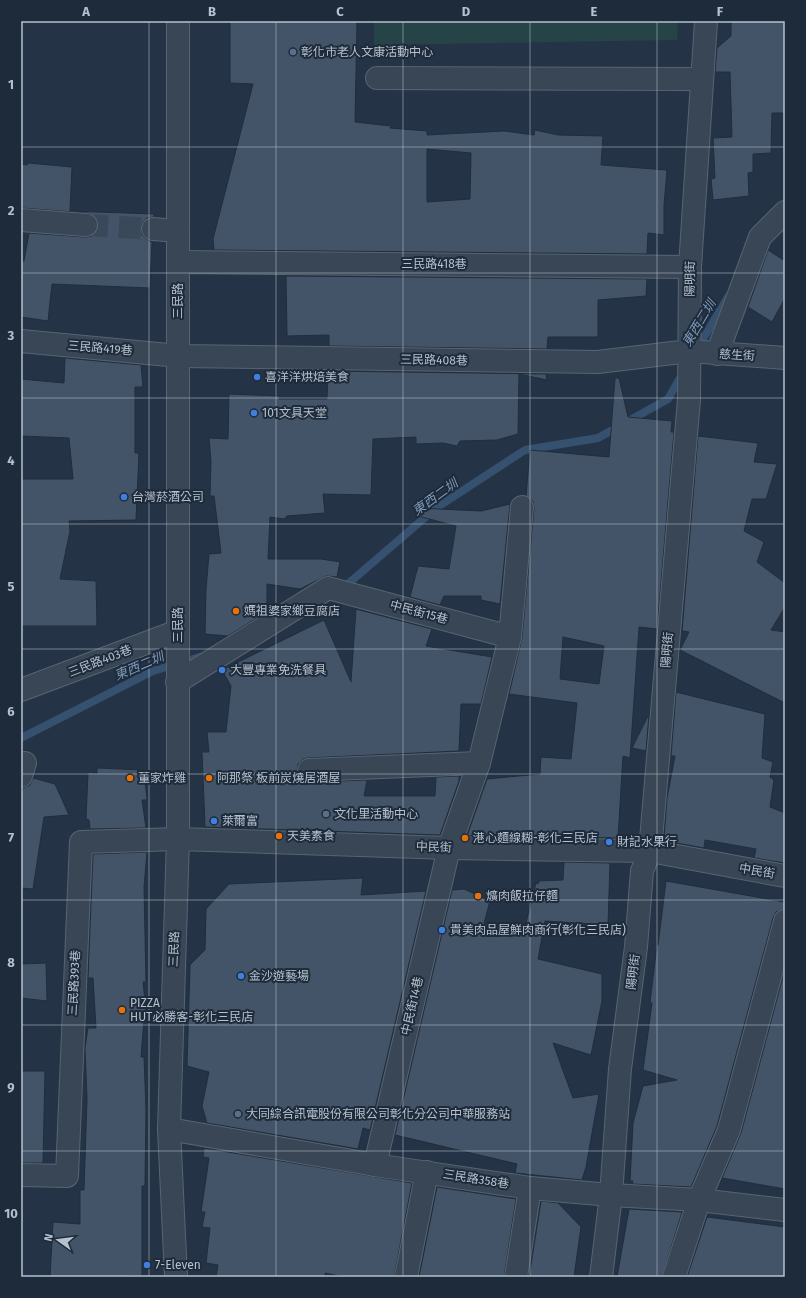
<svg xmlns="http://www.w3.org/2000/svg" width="806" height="1298" font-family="'Fira Sans','Noto Sans TC',sans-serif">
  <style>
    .green { fill: #264447 }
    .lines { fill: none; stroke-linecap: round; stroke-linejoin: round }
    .stream { stroke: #36506f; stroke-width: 8 }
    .building { fill: #435468; stroke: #202d3d; fill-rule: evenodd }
    .minor-tunnel { stroke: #3a495a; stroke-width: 22; stroke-dasharray: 22 11; stroke-linecap: butt }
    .minor-casing { stroke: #586472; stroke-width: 24 }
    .minor { stroke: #394655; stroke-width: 22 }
    .grid { fill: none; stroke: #b7c1ce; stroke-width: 1; stroke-opacity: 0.55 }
    .service-dot { fill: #5c6f8a; stroke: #1e2b3b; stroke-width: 1.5 }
    .shop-dot { fill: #3f7fe0; stroke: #1e2b3b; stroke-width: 1.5 }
    .food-dot { fill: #e8710a; stroke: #1e2b3b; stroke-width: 1.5 }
    .labels { text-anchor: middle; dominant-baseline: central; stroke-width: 4; stroke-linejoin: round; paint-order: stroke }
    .poi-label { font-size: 12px; fill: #b7c1ce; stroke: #1e2b3b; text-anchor: start }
    .street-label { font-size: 12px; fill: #b7c1ce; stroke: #1e2b3b }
    .water-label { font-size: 13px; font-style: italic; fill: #7c98b9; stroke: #1e2b3b }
    .neatline { fill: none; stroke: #b7c1ce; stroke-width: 1.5 }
    .grid-label { font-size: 13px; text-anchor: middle; font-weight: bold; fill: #b7c1ce }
  </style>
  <rect width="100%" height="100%" fill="#243446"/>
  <polygon class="green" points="374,21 678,21 677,40 374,45"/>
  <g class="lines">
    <g class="stream">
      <polyline points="697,349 728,297"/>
      <polyline points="342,589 436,508 525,450 598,438 668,399 683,373"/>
      <polyline points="21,738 153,671 203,656"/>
    </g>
  </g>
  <g class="building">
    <path d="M230,21H357L355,122L391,126L390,128L427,131V135L504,131L534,135L535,130L558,135L603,136L601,165L667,170L664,205V235L648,233L647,254L214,250L213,239L253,84L230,83ZM427,149L471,153L470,199L427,202Z"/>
    <polygon points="731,21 785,21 785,113 772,113 771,153 753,154 753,172 748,173 749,196 713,200 711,179 715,178 713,138 732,137 730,72 715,72 717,48 731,36"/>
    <polygon points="28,163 72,167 70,211 154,214 154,217 147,218 143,222 141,228 142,235 146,239 152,242 150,288 52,284 48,321 21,317 21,261 24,261 29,233 85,237 92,236 96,232 98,226 97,219 93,215 87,213 21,208 21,164 27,165"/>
    <polygon points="768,250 785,261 785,298 772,322 748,307"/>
    <polygon points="286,276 647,279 646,296 598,300 598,337 548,337 547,349 329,346 329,335 287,336"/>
    <polygon points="65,358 141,365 143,387 135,387 135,453 139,453 136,520 69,521 70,531 60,579 96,581 97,626 21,626 21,479 73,479 69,438 21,436 21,379 64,383"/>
    <polygon points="328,371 546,374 547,380 519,374 518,434 497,440 460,441 457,446 443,443 416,444 416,437 373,439 371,495 323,494 325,513 287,516 284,519 270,517 268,559 321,559 340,562 337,577 326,576 300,589 267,584 267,602 265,613 228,636 205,634 206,589 209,554 221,553 214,496 210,496 211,461 209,438 228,439 229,394 280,396 279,399 327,399"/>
    <path d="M615,378H619L628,417L672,421L671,432H674L657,629L639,627L630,758L623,756L618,838L467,836L487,779L540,774L541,757L571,759L577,703L509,694L522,638L534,508L533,501L526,496L530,450L609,457ZM563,637L604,646L599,684L560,679Z"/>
    <polygon points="698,436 758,443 754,462 777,464 766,499 752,499 744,531 764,542 757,562 785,583 785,607 771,630 785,632 785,703 680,650 689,632 682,631"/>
    <polygon points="510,504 500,604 481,600 481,596 444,596 440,605 410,597 418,566 449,569 456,526 418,516 419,508 481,511"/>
    <polygon points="356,609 432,629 426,646 492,657 481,704 461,704 459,751 308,758 303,759 298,764 297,770 298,776 303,781 310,782 367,780 364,796 435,796 436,777 459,776 459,781 440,835 205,827 202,752 209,752 207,732 226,732 231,686 222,670 324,620 351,682"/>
    <polygon points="676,692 765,714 762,758 773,762 770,777 774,780 770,807 785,813 785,863 754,858 756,849 705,840 704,848 671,842 671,839 664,838 667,798 675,756 671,756"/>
    <polygon points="649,714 646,751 632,748"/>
    <polygon points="97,768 144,770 147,800 142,800 146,828 90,829 89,820 86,819 88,772 97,773"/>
    <polygon points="33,778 55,784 69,815 44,817 33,889 21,888 21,796 23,788 30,785"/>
    <polygon points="147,852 144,887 146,982 143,982 147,1020 144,1020 141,1057 144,1057 146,1109 145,1186 142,1186 142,1276 50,1277 53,1222 80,1224 80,1190 84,1190 87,1099 85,1048 88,1028 96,1028 93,978 88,978 93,854"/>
    <polygon points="564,862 610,863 608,925 545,921 538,959 602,974 602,1001 591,1055 553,1043 573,1098 599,1094 586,1167 582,1180 515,1173 517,1164 395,1135 452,890 464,889 490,901 484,923 523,935 536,883 538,884 539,881 563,880"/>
    <polygon points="363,878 361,895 426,891 370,1130 363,1128 358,1149 207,1123 202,1106 209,1072 187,1066 190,965 205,950 206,909 229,884"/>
    <polygon points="666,881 785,902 785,909 776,912 773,918 717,1126 691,1187 632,1184 633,1181 630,1181 633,1123 643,1086 677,1080 643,1070 652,1003 650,1002 657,945 658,945"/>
    <polygon points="46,963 47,1001 21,998 21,964"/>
    <polygon points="785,969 785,1189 722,1178 741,1133"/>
    <polygon points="21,1071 45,1071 43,1163 21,1163"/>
    <polygon points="204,1148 412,1183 394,1277 344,1277 325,1273 325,1277 216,1277 218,1265 206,1263 210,1228 202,1227 205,1212 201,1212 209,1158 203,1157"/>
    <polygon points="437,1187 516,1199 504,1277 419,1277"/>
    <polygon points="541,1201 558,1203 581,1227 574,1277 529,1277"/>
    <polygon points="629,1209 682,1212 662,1277 617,1277"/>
    <polygon points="707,1217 785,1227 785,1277 687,1277"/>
  </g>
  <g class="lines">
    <polyline class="minor-tunnel" points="86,225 153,229"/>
    <defs>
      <g id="minor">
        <polyline points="377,78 701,79"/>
        <polyline points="21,220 86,225"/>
        <polyline points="153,229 178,231"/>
        <polyline points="178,262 690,267"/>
        <polyline points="21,341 179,356 598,362 689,351 785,358"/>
        <polyline points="717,354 760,237 785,212"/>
        <polyline points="177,682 328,588 510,637"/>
        <polyline points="21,690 178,631"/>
        <polyline points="309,770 479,763"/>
        <polyline points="21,776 25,763"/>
        <polyline points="169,1129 375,1165 530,1188 611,1195 699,1200 785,1210"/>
        <polyline points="375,1165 449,848 479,763 510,637 522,507"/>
        <polyline points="21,1175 67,1176 81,842 178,839 449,848 650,851 785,876"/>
        <polyline points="176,1277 169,1129 178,839 178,21"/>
        <polyline points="406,1277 427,1172"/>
        <polyline points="516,1277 530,1188"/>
        <polyline points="601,1277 611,1195 620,1069 636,947 642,871 650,851 689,400 690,267 706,21"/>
        <polyline points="674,1277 699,1200 729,1130 785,921"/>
      </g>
    </defs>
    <use href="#minor" class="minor-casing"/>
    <use href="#minor" class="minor"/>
  </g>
  <path class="grid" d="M149,21V1277M276,21V1277M403,21V1277M530,21V1277M657,21V1277M21,147H785M21,273H785M21,398H785M21,524H785M21,649H785M21,774H785M21,900H785M21,1025H785M21,1151H785"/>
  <g class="service-dot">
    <circle cx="293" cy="52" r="4"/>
    <circle cx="326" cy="814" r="4"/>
    <circle cx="238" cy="1114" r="4"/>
  </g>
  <g class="shop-dot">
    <circle cx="257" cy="377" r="4"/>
    <circle cx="254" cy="413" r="4"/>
    <circle cx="124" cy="497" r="4"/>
    <circle cx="222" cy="670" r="4"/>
    <circle cx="214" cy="821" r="4"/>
    <circle cx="609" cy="842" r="4"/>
    <circle cx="442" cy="930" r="4"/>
    <circle cx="241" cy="976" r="4"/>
    <circle cx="147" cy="1265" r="4"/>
  </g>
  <g class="food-dot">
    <circle cx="236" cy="611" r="4"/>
    <circle cx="130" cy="778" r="4"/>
    <circle cx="209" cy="778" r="4"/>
    <circle cx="279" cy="836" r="4"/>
    <circle cx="465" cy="838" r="4"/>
    <circle cx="478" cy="896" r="4"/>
    <circle cx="122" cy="1010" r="4"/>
  </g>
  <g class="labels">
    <g class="poi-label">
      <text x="301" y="52">彰化市老人文康活動中心</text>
      <text x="265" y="377">喜洋洋烘焙美食</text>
      <text x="262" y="413">101文具天堂</text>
      <text x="132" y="497">台灣菸酒公司</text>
      <text x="244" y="611">媽祖婆家鄉豆腐店</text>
      <text x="230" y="670">大豐專業免洗餐具</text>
      <text x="138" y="778">董家炸雞</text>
      <text x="217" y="778">阿那祭 板前炭燒居酒屋</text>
      <text x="334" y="814">文化里活動中心</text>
      <text x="222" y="821">萊爾富</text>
      <text x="287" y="836">天美素食</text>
      <text x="473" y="838">港心麵線糊-彰化三民店</text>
      <text x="617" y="842">財記水果行</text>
      <text x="486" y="896">爌肉飯拉仔麵</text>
      <text x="450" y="930">貴美肉品屋鮮肉商行(彰化三民店)</text>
      <text x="249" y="976">金沙遊藝場</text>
      <text x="130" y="1003">PIZZA<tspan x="130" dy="14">HUT必勝客-彰化三民店</tspan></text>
      <text x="246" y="1114">大同綜合訊電股份有限公司彰化分公司中華服務站</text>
      <text x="155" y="1265">7-Eleven</text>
    </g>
    <g class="street-label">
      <text x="434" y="264">三民路418巷</text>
      <text transform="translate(690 279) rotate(-89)">陽明街</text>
      <text transform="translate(178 301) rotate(-90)">三民路</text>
      <text transform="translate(100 348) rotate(5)">三民路419巷</text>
      <text transform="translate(737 355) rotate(3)">慈生街</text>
      <text transform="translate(434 360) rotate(1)">三民路408巷</text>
      <text transform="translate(419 612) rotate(15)">中民街15巷</text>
      <text transform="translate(178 625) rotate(-90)">三民路</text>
      <text transform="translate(667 650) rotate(-85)">陽明街</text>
      <text transform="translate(100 661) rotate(-21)">三民路403巷</text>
      <text transform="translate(434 847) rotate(2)">中民街</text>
      <text transform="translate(757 871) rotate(10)">中民街</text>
      <text transform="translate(174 949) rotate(-88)">三民路</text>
      <text transform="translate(633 972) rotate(-83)">陽明街</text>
      <text transform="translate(74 983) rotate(-87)">三民路393巷</text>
      <text transform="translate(412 1006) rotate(-77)">中民街14巷</text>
      <text transform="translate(476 1179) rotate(9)">三民路358巷</text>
    </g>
    <g class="water-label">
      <text transform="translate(699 323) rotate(-59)">東西二圳</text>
      <text transform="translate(435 497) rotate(-36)">東西二圳</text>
      <text transform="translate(139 666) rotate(-23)">東西二圳</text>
    </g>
  </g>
  <rect width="806" height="1298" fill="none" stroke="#1e2b3b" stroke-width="44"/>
  <g transform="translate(58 1240) rotate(284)" stroke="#1e2b3b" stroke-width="3" paint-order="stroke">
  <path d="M0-3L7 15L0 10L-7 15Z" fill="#b7c1ce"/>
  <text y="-6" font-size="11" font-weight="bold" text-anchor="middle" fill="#b7c1ce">N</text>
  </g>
  <rect x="22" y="22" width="762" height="1254" class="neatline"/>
  <g class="grid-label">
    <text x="86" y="16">A</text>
    <text x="212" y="16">B</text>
    <text x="340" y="16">C</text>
    <text x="466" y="16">D</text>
    <text x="594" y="16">E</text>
    <text x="720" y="16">F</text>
    <text x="11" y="89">1</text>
    <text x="11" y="215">2</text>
    <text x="11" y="340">3</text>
    <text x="11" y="465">4</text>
    <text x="11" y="591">5</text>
    <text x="11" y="716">6</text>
    <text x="11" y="842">7</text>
    <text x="11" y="967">8</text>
    <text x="11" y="1092">9</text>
    <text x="11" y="1218">10</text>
  </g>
</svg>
